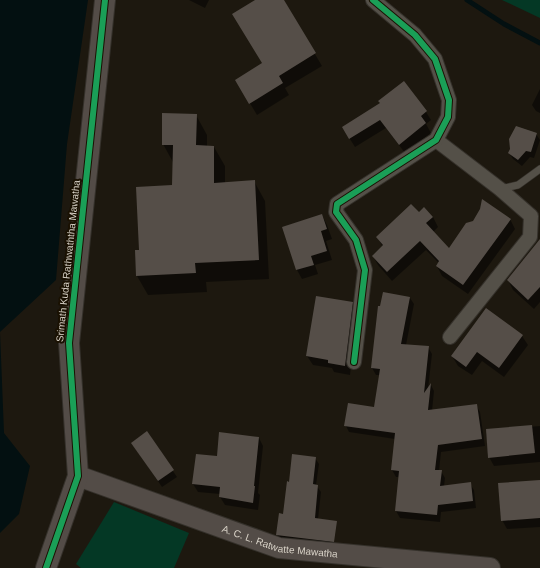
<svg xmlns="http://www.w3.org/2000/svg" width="540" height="568" font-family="Arial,sans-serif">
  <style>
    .green { fill: #043825 }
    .water { fill: #031011 }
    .shadow { fill: #0007 }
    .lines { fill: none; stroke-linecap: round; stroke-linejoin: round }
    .stream { stroke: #031011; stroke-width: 5 }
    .building { fill: #554e48 }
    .lane-casing { stroke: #35312b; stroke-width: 8 }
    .street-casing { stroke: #35312b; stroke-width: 16 }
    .secondary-casing { stroke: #35312b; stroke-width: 22 }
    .lane { stroke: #545048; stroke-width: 7 }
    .street { stroke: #545048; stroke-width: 14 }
    .secondary { stroke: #534c47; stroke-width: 20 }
    .cycleway-casing { stroke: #1a1102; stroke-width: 8 }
    .cycleway { stroke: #1a9f57; stroke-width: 6 }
    .labels { text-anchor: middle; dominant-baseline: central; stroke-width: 4; stroke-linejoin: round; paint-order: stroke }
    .street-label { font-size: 10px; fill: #d8d2c7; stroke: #1a1102 }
  </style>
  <rect width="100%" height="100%" fill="#1d180f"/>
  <g class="green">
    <polygon points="502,0 540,0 540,18"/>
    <polygon points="114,502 189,533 174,568 81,568 76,564"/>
  </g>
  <polygon class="water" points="0,0 88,0 67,144 56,280 0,332 4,433 30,466 19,514 0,533"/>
  <g class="shadow">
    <polygon points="189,0 209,0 205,8"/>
    <polygon points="257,0 283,0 322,66 285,88 289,95 257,115 243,92 263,64"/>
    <polygon points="540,89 540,113 536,111 532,105"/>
    <polygon points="381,103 426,112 431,120 426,124 431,133 405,153 386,128 355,147 348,136"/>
    <polygon points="196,115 207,135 207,147 214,147 225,166 225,183 254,181 265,201 269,279 206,282 207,292 148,295 137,276 140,251 173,186 174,164 163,144"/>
    <polygon points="536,134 540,140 534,158 530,157 522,166 513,159 509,153"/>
    <polygon points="424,208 433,217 438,227 433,232 449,249 510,219 515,229 468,294 442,276 437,266 439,263 426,250 392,281 378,265 373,256 383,247 377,237 419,214"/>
    <polygon points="322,215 327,225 332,239 326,241 332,260 315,265 318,274 302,279 297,270 283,227"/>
    <polygon points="540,242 540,302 534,309 513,290 508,280"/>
    <polygon points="410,298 414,304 406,345 428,347 432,354 428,389 431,385 434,391 432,411 476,405 480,412 485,446 441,452 439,471 441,471 445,478 444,486 470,484 474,490 476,508 441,512 440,522 400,518 396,511 399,477 396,477 392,470 395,439 349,432 346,426 375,408 380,375 376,375 372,368"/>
    <polygon points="352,303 357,312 350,375 334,372 332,368 313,365 307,356"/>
    <polygon points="522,336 528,345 504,377 482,361 472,375 458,366 452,356"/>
    <polygon points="540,426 540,462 494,466 489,457 487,430"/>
    <polygon points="147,433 177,477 162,487 136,449"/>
    <polygon points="259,438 263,446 258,493 260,495 258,510 225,505 220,497 220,494 198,492 193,484 218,458"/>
    <polygon points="315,458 319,464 316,485 321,492 318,519 336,527 328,547 281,541 277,534 284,515 290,483"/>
    <polygon points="540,481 540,527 507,529 502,520"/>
  </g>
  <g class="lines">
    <polyline class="stream" points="467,0 504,24 540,43"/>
  </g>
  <g class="building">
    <polygon points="255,0 284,0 316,53 279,76 283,83 249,104 235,80 262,63 232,14"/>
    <polygon points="404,81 427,111 421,116 426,123 399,145 380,120 349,139 342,127 380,103 378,101"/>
    <polygon points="162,113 197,114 196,145 214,146 214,183 255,180 259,260 195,263 196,273 136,276 135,250 139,250 136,187 172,185 173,145 162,145"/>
    <polygon points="516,126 537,133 531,152 526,151 518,160 508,153 510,149 509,139"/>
    <polygon points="482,199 511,219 463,285 436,266 439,261 420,241 387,272 372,256 383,245 376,237 411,204 419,212 424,207 433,217 426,223 449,248 466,223 473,221 480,209"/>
    <polygon points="322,214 327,229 321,231 327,251 311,256 314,265 296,270 282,227"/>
    <polygon points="540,239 540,287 528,300 507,280"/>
    <polygon points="383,292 410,297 401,344 429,346 424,393 431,383 428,410 477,404 482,439 438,445 435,470 442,470 440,486 471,482 473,501 438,505 437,515 395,511 399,471 391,470 395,433 344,426 348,403 374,407 380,369 371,368 378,306 380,306"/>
    <polygon points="316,296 353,302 345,366 328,363 328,360 306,356"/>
    <polygon points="486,308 523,335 499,368 477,352 466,367 451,356"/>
    <polygon points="532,425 535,453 488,458 486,429"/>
    <polygon points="147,431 174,470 158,481 131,443"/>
    <polygon points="219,432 259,437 254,486 255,486 253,503 219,497 220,487 192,484 196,454 217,456"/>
    <polygon points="292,454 316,457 313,484 318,485 315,518 337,521 334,542 276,535 279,513 283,514 287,481 289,482"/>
    <polygon points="540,480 540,518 501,521 498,483"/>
  </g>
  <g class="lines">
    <defs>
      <polyline id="lane" points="500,189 518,185 540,169"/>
      <g id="street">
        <polyline points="436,140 500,189 531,216 530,237 450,337"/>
        <polyline points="354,362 365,270 356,240 336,212 337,204 436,140 448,117 449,100 435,59 415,35 373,0"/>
      </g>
      <g id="secondary">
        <path id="s1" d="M78,476L279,548L490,568"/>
        <polyline points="46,568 78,476 69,343 105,0"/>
      </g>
    </defs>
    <use href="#lane" class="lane-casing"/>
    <use href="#street" class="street-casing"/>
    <use href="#secondary" class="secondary-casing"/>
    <use href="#lane" class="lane"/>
    <use href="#street" class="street"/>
    <use href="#secondary" class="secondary"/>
    <defs>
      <g id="cycleway">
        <polyline points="354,362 365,270 356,240 336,212 337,204 436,140 448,117 449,100 435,59 415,35 373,0"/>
        <polyline points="46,568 78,476 69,343 105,0"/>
      </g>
    </defs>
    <use href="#cycleway" class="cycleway-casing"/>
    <use href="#cycleway" class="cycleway"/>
  </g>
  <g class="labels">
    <g class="street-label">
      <text transform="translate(68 261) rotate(-84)">Srimath Kuda Rathwaththa Mawatha</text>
      <text stroke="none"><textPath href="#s1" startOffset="213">A. C. L. Ratwatte Mawatha</textPath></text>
    </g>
  </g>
</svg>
